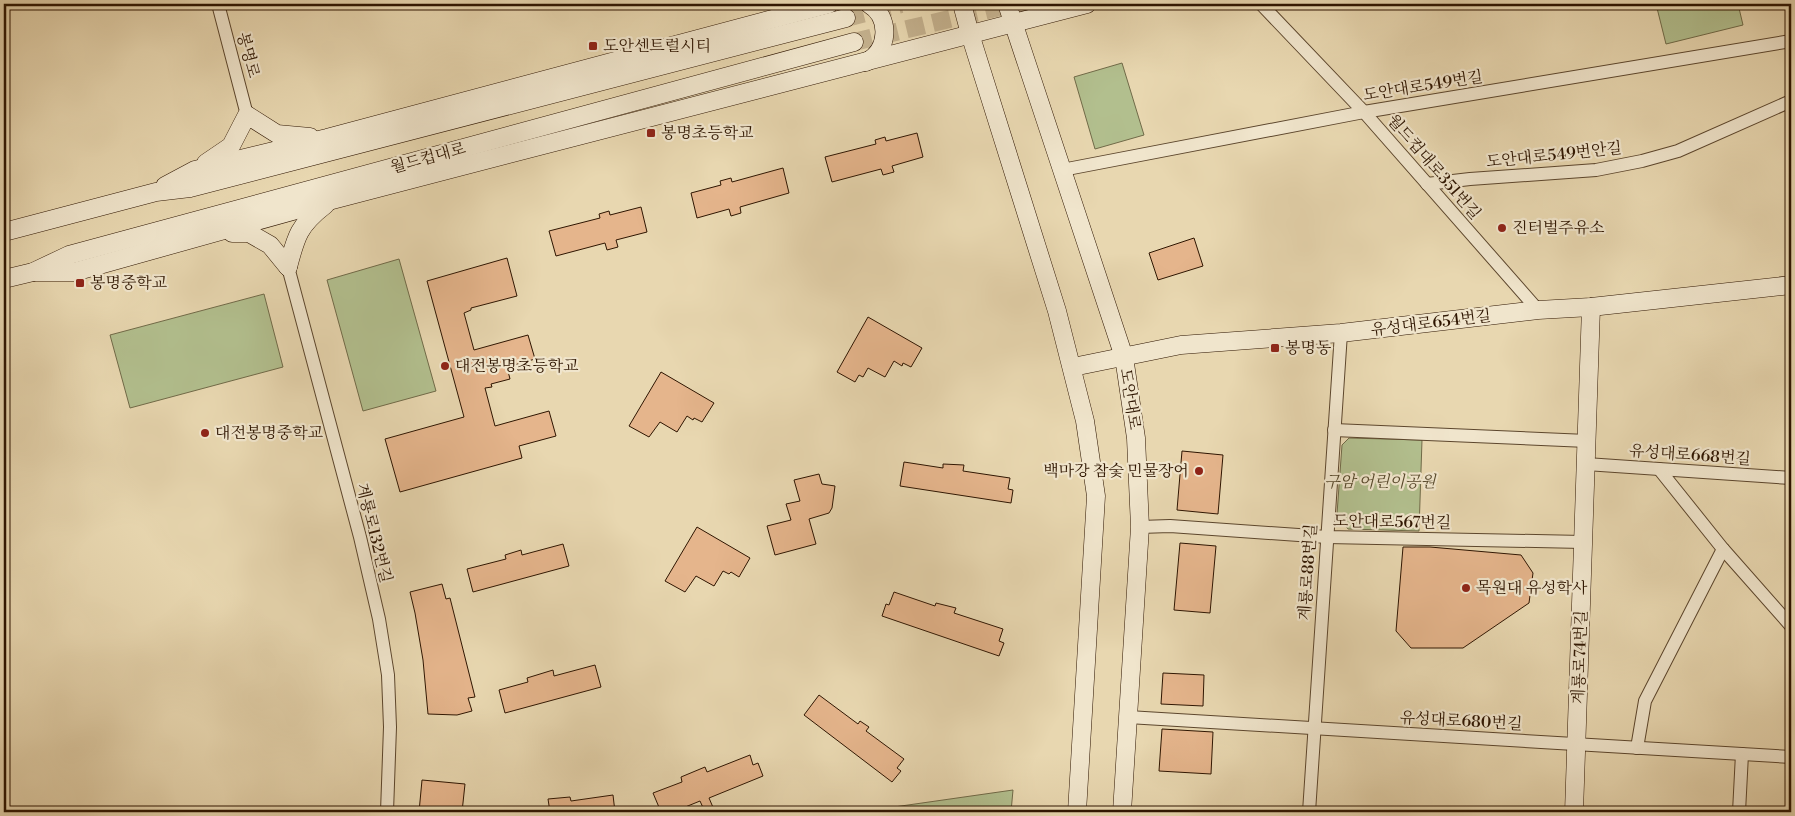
<svg xmlns="http://www.w3.org/2000/svg" width="1795" height="816" font-family="'Libre Bodoni','Noto Serif KR',serif">
  <style>
    .green { fill: #b2bf8e; stroke: #706a48 }
    .building { fill: #e5b58c; stroke: #2e1501 }
    .lines { fill: none; stroke-linecap: round; stroke-linejoin: round }
    .secondary-tunnel { stroke: #c3b08d; stroke-width: 18; stroke-dasharray: 18 9; stroke-linecap: butt }
    .street-casing { stroke: #5c462d; stroke-width: 14 }
    .secondary-casing { stroke: #2e1501; stroke-width: 19 }
    .street { stroke: #f0e5cc; stroke-width: 12 }
    .secondary { stroke: #f0e5cc; stroke-width: 18 }
    .poi-dot { fill: #8f2418; stroke: #f0e5cc; stroke-width: 2 }
    .labels { text-anchor: middle; dominant-baseline: central; stroke-width: 4.5; stroke-linejoin: round; paint-order: stroke }
    .poi-label { font-size: 16px; fill: #2e1501; stroke: #f0e5cc; text-anchor: start }
    .street-label { font-size: 16px; fill: #2e1501; stroke: #f0e5cc }
    .park-label { font-size: 16px; font-style: italic; fill: #56482b; stroke: #f0e5cc }
  </style>
  <rect width="100%" height="100%" fill="#e8d7b0"/>
  <filter id="stains"><feTurbulence type="fractalNoise" baseFrequency=".004" numOctaves="4"/><feColorMatrix values="0 0 0 0 .2 0 0 0 0 .09 0 0 0 0 .02 0 0 0 .5 -.17"/></filter>
  <radialGradient id="worn" r=".72"><stop offset=".6" stop-color="#630" stop-opacity="0"/><stop offset="1" stop-color="#630" stop-opacity=".3"/></radialGradient>
  <g class="green">
    <polygon points="1656,4 1738,4 1743,25 1666,44"/>
    <polygon points="1122,63 1144,135 1095,149 1074,77"/>
    <polygon points="399,259 436,391 363,411 327,280"/>
    <polygon points="264,294 283,367 130,408 110,335"/>
    <polygon points="1349,438 1422,440 1419,531 1348,529 1337,514 1342,445"/>
    <polygon points="1013,790 1011,812 859,812"/>
  </g>
  <g class="building">
    <polygon points="917,133 923,157 892,166 894,172 883,175 881,169 832,182 825,157 876,144 875,140 885,137 886,141"/>
    <polygon points="783,168 789,193 740,207 741,213 731,216 729,209 697,218 691,193 721,185 720,181 731,178 732,182"/>
    <polygon points="641,207 647,232 616,240 618,247 607,250 605,243 556,256 549,231 600,218 599,214 609,211 610,215"/>
    <polygon points="1194,238 1203,266 1158,280 1149,253"/>
    <polygon points="507,258 517,296 471,308 471,310 464,313 474,350 528,335 535,359 507,367 510,379 491,384 492,387 485,388 495,426 549,411 556,436 519,446 522,458 400,492 385,439 464,417 427,281"/>
    <polygon points="868,317 922,348 911,367 903,363 902,366 894,361 885,377 868,368 863,377 859,375 855,382 837,372"/>
    <polygon points="661,372 714,403 702,422 694,418 693,420 687,416 677,432 660,422 649,437 629,426"/>
    <polygon points="1182,451 1223,455 1218,514 1177,510"/>
    <polygon points="904,462 943,468 943,464 964,465 963,471 1010,478 1008,489 1013,490 1011,503 900,486"/>
    <polygon points="819,474 822,484 835,486 832,508 829,513 809,519 816,544 775,555 767,526 791,520 786,504 800,501 794,480"/>
    <polygon points="697,527 750,558 739,577 731,572 729,574 723,571 714,586 696,576 685,592 665,581"/>
    <polygon points="1180,543 1216,546 1210,613 1174,610"/>
    <polygon points="563,544 569,566 473,592 467,569 506,559 505,555 521,550 522,555"/>
    <polygon points="1403,547 1430,547 1521,555 1533,573 1529,603 1463,648 1411,648 1396,631"/>
    <polygon points="442,584 446,599 450,598 475,697 468,698 472,711 457,715 428,714 423,660 415,613 410,592"/>
    <polygon points="894,592 935,606 936,603 956,608 954,613 1003,629 999,641 1004,643 999,656 882,616 886,604 889,605"/>
    <polygon points="595,665 601,687 505,713 499,690 528,682 527,678 553,670 554,676"/>
    <polygon points="1163,673 1204,675 1203,706 1161,704"/>
    <polygon points="819,695 858,724 860,721 869,727 866,731 904,759 897,768 901,771 892,782 804,715"/>
    <polygon points="1162,729 1213,732 1211,774 1159,771"/>
    <polygon points="750,755 753,765 758,763 763,776 709,798 715,812 705,812 700,801 673,812 661,812 653,793 682,782 681,777 705,767 707,772"/>
    <polygon points="422,780 465,784 462,812 419,812"/>
    <polygon points="613,795 615,812 550,812 548,799 570,797 571,801"/>
  </g>
  <g class="lines">
    <g class="secondary-tunnel">
      <polyline points="846,18 901,4"/>
      <polyline points="854,42 1012,4"/>
    </g>
    <defs>
      <g id="street">
        <polyline points="218,4 247,115"/>
        <polyline points="1261,4 1364,112 1538,310"/>
        <polyline points="1062,170 1364,112 1791,41"/>
        <polyline points="1427,184 1470,179 1596,170 1642,161 1678,151 1791,101"/>
        <polyline points="288,267 360,537 379,619 388,675 390,727 387,812"/>
        <polyline points="1334,430 1587,441"/>
        <polyline points="1586,464 1791,478"/>
        <polyline points="1659,469 1723,549 1791,626"/>
        <polyline points="1140,527 1170,526 1327,537 1583,542"/>
        <polyline points="1128,717 1791,757"/>
        <polyline points="1637,748 1645,701 1723,549"/>
        <polyline points="1309,812 1341,333"/>
        <polyline points="1739,812 1742,754"/>
      </g>
      <g id="secondary">
        <polyline points="962,4 970,34 1057,311 1085,421 1096,496 1077,812"/>
        <polyline points="1007,4 1124,357 1136,438 1140,527 1122,812"/>
        <path d="M866,62C889,51 891,17 869,4"/>
        <polyline points="206,163 231,146 247,115 277,134 310,137"/>
        <polyline points="165,186 195,170 327,138 829,4"/>
        <polyline points="4,232 156,192 190,188 846,18"/>
        <polyline points="232,233 249,233 270,245 288,267"/>
        <path d="M288,267C296,236 299,225 325,205"/>
        <polyline points="33,272 74,272 332,200 1087,4"/>
        <polyline points="4,279 33,272 69,255 854,42"/>
        <polyline points="1073,367 1181,345 1341,333 1538,310 1591,307 1791,285"/>
        <polyline points="1574,812 1591,307"/>
      </g>
    </defs>
    <use href="#street" class="street-casing"/>
    <use href="#secondary" class="secondary-casing"/>
    <use href="#street" class="street"/>
    <use href="#secondary" class="secondary"/>
  </g>
  <g class="poi-dot">
    <rect x="588" y="41" width="10" height="10" rx="2.5"/>
    <rect x="646" y="128" width="10" height="10" rx="2.5"/>
    <circle cx="1502" cy="228" r="5"/>
    <rect x="75" y="278" width="10" height="10" rx="2.5"/>
    <rect x="1270" y="343" width="10" height="10" rx="2.5"/>
    <circle cx="445" cy="366" r="5"/>
    <circle cx="205" cy="433" r="5"/>
    <circle cx="1199" cy="471" r="5"/>
    <circle cx="1466" cy="588" r="5"/>
  </g>
  <g class="labels">
    <g class="poi-label">
      <text x="603" y="46">도안센트럴시티</text>
      <text x="661" y="133">봉명초등학교</text>
      <text x="1512" y="228">진터벌주유소</text>
      <text x="90" y="283">봉명중학교</text>
      <text x="1285" y="348">봉명동</text>
      <text x="455" y="366">대전봉명초등학교</text>
      <text x="215" y="433">대전봉명중학교</text>
      <text x="1189" y="471" text-anchor="end">백마강 참숯 민물장어</text>
      <text x="1476" y="588">목원대 유성학사</text>
    </g>
    <g class="street-label">
      <text transform="translate(248 55) rotate(75)">봉명로</text>
      <text transform="translate(1423 86) rotate(-9)">도안대로549번길</text>
      <text transform="translate(1554 155) rotate(-6)">도안대로549번안길</text>
      <text transform="translate(428 158) rotate(-15)">월드컵대로</text>
      <text transform="translate(1434 167) rotate(49)">월드컵대로351번길</text>
      <text transform="translate(1431 323) rotate(-7)">유성대로654번길</text>
      <text transform="translate(1130 399) rotate(81)">도안대로</text>
      <text transform="translate(1690 455) rotate(4)">유성대로668번길</text>
      <text transform="translate(1392 522) rotate(1)">도안대로567번길</text>
      <text transform="translate(374 533) rotate(76)">계룡로132번길</text>
      <text transform="translate(1308 572) rotate(-86)">계룡로88번길</text>
      <text transform="translate(1580 657) rotate(-88)">계룡로74번길</text>
      <text transform="translate(1461 721) rotate(3)">유성대로680번길</text>
    </g>
    <g class="park-label">
      <text x="1380" y="482">구암 어린이공원</text>
    </g>
  </g>
  <rect width="1795" height="816" fill="none" stroke="#e8d7b0" stroke-width="20"/>
  <rect x="5" y="5" width="1785" height="806" fill="none" stroke="#2e1501" stroke-width="2.5"/>
  <rect x="10" y="10" width="1775" height="796" fill="none" stroke="#2e1501"/>
  <rect width="100%" height="100%" filter="url(#stains)"/>
  <rect width="100%" height="100%" fill="url(#worn)"/>
</svg>
